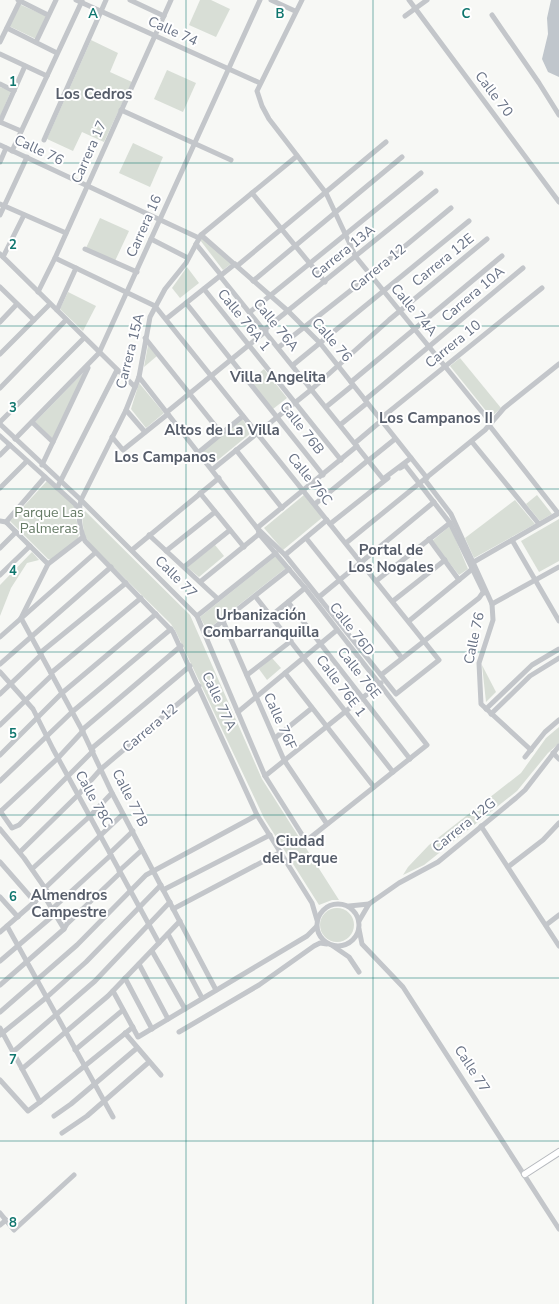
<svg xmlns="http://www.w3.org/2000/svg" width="559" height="1304" font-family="'Nunito Sans',sans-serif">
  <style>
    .green { fill: #d8ded6 }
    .water { fill: #c0c6cc }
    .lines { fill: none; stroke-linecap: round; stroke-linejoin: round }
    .major-casing { stroke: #b6b9be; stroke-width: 8 }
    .minor { stroke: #c3c6ca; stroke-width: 5 }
    .major { stroke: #fff; stroke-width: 6 }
    .grid { fill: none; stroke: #0f766e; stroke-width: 1; stroke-opacity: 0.55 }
    .labels { text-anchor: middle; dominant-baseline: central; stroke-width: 4; stroke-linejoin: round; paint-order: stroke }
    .street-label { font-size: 14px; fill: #687285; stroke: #fff }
    .park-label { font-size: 14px; fill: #677c67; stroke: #fff }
    .neighbourhood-label { font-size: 15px; font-weight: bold; fill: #565d6a; stroke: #fff }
    .grid-label { font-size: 13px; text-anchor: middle; font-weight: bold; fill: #0f766e; stroke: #fff; stroke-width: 4; stroke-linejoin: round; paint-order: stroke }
  </style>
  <rect width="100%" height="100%" fill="#f7f8f5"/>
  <g class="green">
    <polygon points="200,0 211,0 230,9 216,37 189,25"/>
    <polygon points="19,4 46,16 36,39 9,26"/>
    <polygon points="91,40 118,53 110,72 132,82 104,142 82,132 73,151 47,139"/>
    <polygon points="167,70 196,83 183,112 154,99"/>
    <polygon points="0,87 11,91 0,117"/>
    <polygon points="133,143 163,157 150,187 119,173"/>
    <polygon points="100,218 129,231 115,261 86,248"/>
    <polygon points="202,237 232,263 223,270 200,240"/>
    <polygon points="187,267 199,283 180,298 172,288"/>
    <polygon points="68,292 96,306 83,331 60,309"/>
    <polygon points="148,345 157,356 144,367"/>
    <polygon points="460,358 501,408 491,417 450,366"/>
    <polygon points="264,369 287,398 273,409 250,381"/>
    <polygon points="84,372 53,439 35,422"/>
    <polygon points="139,383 164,413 146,428 131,409"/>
    <polygon points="242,419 252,432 213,464 203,451"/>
    <polygon points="47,481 74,505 79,534 78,538 52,560 48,559 10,521"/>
    <polygon points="304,495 323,517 283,550 264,528"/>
    <polygon points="537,495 552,514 540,521 526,504"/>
    <polygon points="515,500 535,524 474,558 465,538"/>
    <polygon points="81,507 190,615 262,779 339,900 332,900 319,905 264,818 176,632 171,624 89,543 84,534"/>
    <polygon points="559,519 559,561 539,572 521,541"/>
    <polygon points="450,526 468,569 459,575 432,541"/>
    <polygon points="215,545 224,556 199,577 187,567"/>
    <polygon points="32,552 39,560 27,563 11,588 0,616 0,585"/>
    <polygon points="276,556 286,568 207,630 200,617"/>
    <polygon points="272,658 281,668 267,680 259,669"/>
    <polygon points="482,665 496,692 486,702"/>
    <polygon points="559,727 559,743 548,753 517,791 424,865 403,875 408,867 429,845 521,773 546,738"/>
    <circle cx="337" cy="925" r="17"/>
  </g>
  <polygon class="water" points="551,0 559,0 559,77 548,72 542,59 548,34 547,18"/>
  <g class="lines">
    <defs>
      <polyline id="major" points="525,1174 559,1152"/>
    </defs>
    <use href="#major" class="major-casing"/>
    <g class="minor">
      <polyline points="18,0 48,15"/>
      <polyline points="76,0 260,83"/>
      <polyline points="130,0 164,16"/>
      <polyline points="271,0 295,11"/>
      <polyline points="302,0 257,91 262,106 269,119 326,193 356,257 487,418 489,425 558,513"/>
      <polyline points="409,0 559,202"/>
      <polyline points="492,15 539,83 559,115"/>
      <polyline points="405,16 427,0"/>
      <polyline points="7,28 57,53"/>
      <polyline points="0,42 20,1"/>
      <polyline points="36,42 56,0"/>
      <polyline points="0,54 47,76"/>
      <polyline points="0,84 14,91"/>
      <polyline points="121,110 231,160"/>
      <polyline points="0,122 25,66"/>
      <polyline points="0,122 21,131"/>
      <polyline points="44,140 106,0"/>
      <polyline points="0,145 199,238"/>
      <polyline points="12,151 82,1"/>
      <path d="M297,156L201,235L186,263L165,289L150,317L139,377L126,410L81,500C78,513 79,528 85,541L173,632L257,815L312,903L317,920"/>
      <polyline points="0,162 6,148"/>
      <polyline points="252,193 325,282"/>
      <polyline points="0,204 66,233"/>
      <polyline points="0,215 27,157"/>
      <polyline points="201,235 288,311 320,343 427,478"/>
      <polyline points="151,239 188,258"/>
      <polyline points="196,244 221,275"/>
      <polyline points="85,249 137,272"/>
      <polyline points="0,254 135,387"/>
      <polyline points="3,257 24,215"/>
      <polyline points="55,258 155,306 439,660 396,694 285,555 257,528 139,377"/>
      <polyline points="237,266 386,142"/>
      <polyline points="220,276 383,479 411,458"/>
      <polyline points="253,281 402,157"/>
      <polyline points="0,287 34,320"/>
      <polyline points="204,289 341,460"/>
      <polyline points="38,292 55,258 171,0"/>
      <polyline points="186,303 323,475"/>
      <polyline points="57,310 76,268"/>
      <polyline points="250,312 421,173"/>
      <polyline points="166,319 235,264"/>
      <polyline points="0,322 17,304"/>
      <polyline points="264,330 436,191"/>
      <polyline points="145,338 221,433"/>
      <polyline points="279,347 369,276 451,208"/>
      <polyline points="0,354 50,304"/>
      <polyline points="293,365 469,221"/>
      <polyline points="351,382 502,256"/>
      <polyline points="0,388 66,320"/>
      <polyline points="365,400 523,268"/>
      <polyline points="326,407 353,385"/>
      <polyline points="126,410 145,432"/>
      <polyline points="167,412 266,331"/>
      <polyline points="380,419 542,288"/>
      <polyline points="0,422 84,338"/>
      <polyline points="32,422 53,442"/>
      <polyline points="0,424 81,500 197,616 265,776 306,841 427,745 305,588 259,534 258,529"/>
      <polyline points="340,425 367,403"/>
      <polyline points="0,436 75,504 79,510"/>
      <polyline points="112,437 123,450 168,414"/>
      <polyline points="15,439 99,353 260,0"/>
      <polyline points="472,442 539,524"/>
      <polyline points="355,443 381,421"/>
      <polyline points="236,450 282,508"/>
      <polyline points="199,452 243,416"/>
      <polyline points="0,455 10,445"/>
      <polyline points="369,460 395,439"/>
      <polyline points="42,465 88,368"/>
      <polyline points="400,468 405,465 450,523 484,593"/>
      <polyline points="213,469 312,389 389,320 487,239"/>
      <polyline points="425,480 451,514 492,604 493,620 479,663 481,704 531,750"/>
      <polyline points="0,488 27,461"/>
      <polyline points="57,488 117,370"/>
      <polyline points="200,493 244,547"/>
      <polyline points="315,504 366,462"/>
      <polyline points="0,521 6,522 48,564"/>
      <polyline points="6,522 45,477"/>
      <polyline points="330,524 388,478"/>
      <polyline points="257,528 357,446"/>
      <polyline points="149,535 218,599"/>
      <polyline points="306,538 402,658"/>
      <polyline points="429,539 459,580"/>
      <polyline points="512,540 559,621"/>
      <polyline points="346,543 485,430 504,408 559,364"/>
      <polyline points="0,548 16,532"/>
      <polyline points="132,550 219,478"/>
      <polyline points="166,551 215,512"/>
      <polyline points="285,555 327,520"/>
      <polyline points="472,563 559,513"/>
      <polyline points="184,567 230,530"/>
      <polyline points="0,575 30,546"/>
      <polyline points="376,581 450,523"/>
      <polyline points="200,582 259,534"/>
      <polyline points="255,596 393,772"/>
      <polyline points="319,597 434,502"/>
      <polyline points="393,601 445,560"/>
      <polyline points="288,602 410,759"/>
      <polyline points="492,604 559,567"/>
      <polyline points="22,616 48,564 83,537"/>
      <polyline points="197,616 276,553"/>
      <polyline points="271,616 305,588"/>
      <polyline points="21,618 82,730 112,793 216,990"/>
      <polyline points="223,621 284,760 327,824"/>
      <polyline points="409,621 471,570"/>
      <polyline points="205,635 289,569"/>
      <polyline points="0,637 95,553"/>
      <polyline points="40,653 126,583"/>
      <polyline points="0,664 111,567"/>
      <polyline points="0,672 33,709 53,749 159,943"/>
      <polyline points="51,673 141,598"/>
      <polyline points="285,673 374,787"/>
      <polyline points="247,675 291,641"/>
      <polyline points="381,675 479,598 484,591"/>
      <polyline points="0,694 41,655"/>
      <polyline points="486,709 532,665 559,649"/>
      <polyline points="238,712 337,630"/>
      <polyline points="491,714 530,676 559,658"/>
      <polyline points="0,725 52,675"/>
      <polyline points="82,730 181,646"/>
      <polyline points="275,738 312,708"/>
      <polyline points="91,749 190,666"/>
      <polyline points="553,753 559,759"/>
      <polyline points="0,755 62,693 156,614"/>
      <polyline points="525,757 545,732 559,720"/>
      <polyline points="265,776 381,683"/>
      <polyline points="0,781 72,712 171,629"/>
      <polyline points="0,811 12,828 19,825 93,751"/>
      <polyline points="0,812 58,758 83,731"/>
      <polyline points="481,826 559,946"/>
      <polyline points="0,829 24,858 47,891 0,932"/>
      <polyline points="20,852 78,795 101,769 199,686"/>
      <polyline points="110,853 133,831"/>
      <polyline points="0,862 35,902"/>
      <polyline points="508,867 543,840 559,823"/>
      <polyline points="32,869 90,816 112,793"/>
      <polyline points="119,871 142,850"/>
      <polyline points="45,888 123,814"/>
      <polyline points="163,890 270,835"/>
      <polyline points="43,894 64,929"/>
      <polyline points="0,897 18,917"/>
      <circle cx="338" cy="925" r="21"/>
      <polyline points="349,906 369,904"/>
      <polyline points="52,909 111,855"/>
      <polyline points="173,909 281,852"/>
      <polyline points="359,921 369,904 399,883 438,862 516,798 525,790 559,746"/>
      <polyline points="546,925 559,915"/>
      <polyline points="7,926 113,1117"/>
      <polyline points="359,929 362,944 403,987 559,1229"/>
      <polyline points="168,934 202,998"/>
      <polyline points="333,946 349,957 359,972"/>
      <polyline points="152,951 185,1009"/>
      <polyline points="0,961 55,914"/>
      <polyline points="139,964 168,1019"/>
      <polyline points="125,978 152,1029"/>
      <polyline points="0,985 64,929 67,924 120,873"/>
      <polyline points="113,991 138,1037 307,936 316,927"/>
      <polyline points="0,1012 77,945 146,875 257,815"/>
      <polyline points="0,1028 40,1102 28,1111 0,1080"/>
      <polyline points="179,1032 259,985 314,946 320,943 327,944"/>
      <polyline points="125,1033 161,1075"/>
      <polyline points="0,1035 47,997 86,962 161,885"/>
      <polyline points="75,1050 123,1010"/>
      <polyline points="13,1052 95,981 170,902"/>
      <polyline points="22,1069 108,996 180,921"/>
      <polyline points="40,1102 133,1027"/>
      <polyline points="54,1116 71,1104 137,1048"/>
      <polyline points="62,1133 87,1116 149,1062"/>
      <polyline points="0,1213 14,1230 74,1175"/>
      <polyline points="0,1225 6,1220"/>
    </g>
    <use href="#major" class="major"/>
  </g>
  <path class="grid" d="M186,0V1304M373,0V1304M0,163H559M0,326H559M0,489H559M0,652H559M0,815H559M0,978H559M0,1141H559"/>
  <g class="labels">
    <g class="street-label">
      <text transform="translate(173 31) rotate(24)">Calle 74</text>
      <text transform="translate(494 94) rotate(53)">Calle 70</text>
      <text transform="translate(39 150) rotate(25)">Calle 76</text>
      <text transform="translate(89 152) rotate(-66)">Carrera 17</text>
      <text transform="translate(144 226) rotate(-66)">Carrera 16</text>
      <text transform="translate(343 252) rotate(-39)">Carrera 13A</text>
      <text transform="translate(443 260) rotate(-39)">Carrera 12E</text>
      <text transform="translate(378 268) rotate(-39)">Carrera 12</text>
      <text transform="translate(473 294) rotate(-40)">Carrera 10A</text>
      <text transform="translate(414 310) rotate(50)">Calle 74A</text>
      <text transform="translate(244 320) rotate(51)">Calle 76A 1</text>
      <text transform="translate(276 325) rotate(51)">Calle 76A</text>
      <text transform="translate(332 340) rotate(49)">Calle 76</text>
      <text transform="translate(453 344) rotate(-39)">Carrera 10</text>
      <text transform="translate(130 351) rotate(-76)">Carrera 15A</text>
      <text transform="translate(302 428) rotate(52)">Calle 76B</text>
      <text transform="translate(310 479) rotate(51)">Calle 76C</text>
      <text transform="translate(176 577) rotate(45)">Calle 77</text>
      <text transform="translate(352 629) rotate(52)">Calle 76D</text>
      <text transform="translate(474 638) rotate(-78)">Calle 76</text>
      <text transform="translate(359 673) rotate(52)">Calle 76E</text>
      <text transform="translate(341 686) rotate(53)">Calle 76E 1</text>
      <text transform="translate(219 701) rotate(65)">Calle 77A</text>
      <text transform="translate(280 721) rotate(66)">Calle 76F</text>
      <text transform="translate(150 728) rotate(-40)">Carrera 12</text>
      <text transform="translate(130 798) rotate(63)">Calle 77B</text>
      <text transform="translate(94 799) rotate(61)">Calle 78C</text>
      <text transform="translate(464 825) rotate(-39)">Carrera 12G</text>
      <text transform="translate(472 1069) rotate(57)">Calle 77</text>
    </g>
    <g class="park-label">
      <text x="49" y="512">Parque Las<tspan x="49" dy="16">Palmeras</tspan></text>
    </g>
    <g class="neighbourhood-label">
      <text x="94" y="94">Los Cedros</text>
      <text x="278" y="377">Villa Angelita</text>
      <text x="436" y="418">Los Campanos II</text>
      <text x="222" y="430">Altos de La Villa</text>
      <text x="165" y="457">Los Campanos</text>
      <text x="391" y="550">Portal de<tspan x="391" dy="17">Los Nogales</tspan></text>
      <text x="261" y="615">Urbanización<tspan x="261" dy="17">Combarranquilla</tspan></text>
      <text x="300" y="841">Ciudad<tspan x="300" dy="17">del Parque</tspan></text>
      <text x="69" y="895">Almendros<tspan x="69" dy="17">Campestre</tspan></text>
    </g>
  </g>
  <g class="grid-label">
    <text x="93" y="18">A</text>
    <text x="280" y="18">B</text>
    <text x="466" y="18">C</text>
    <text x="13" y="86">1</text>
    <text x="13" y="249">2</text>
    <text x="13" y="412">3</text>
    <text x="13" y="575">4</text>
    <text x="13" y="738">5</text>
    <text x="13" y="901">6</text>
    <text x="13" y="1064">7</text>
    <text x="13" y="1227">8</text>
  </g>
</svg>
